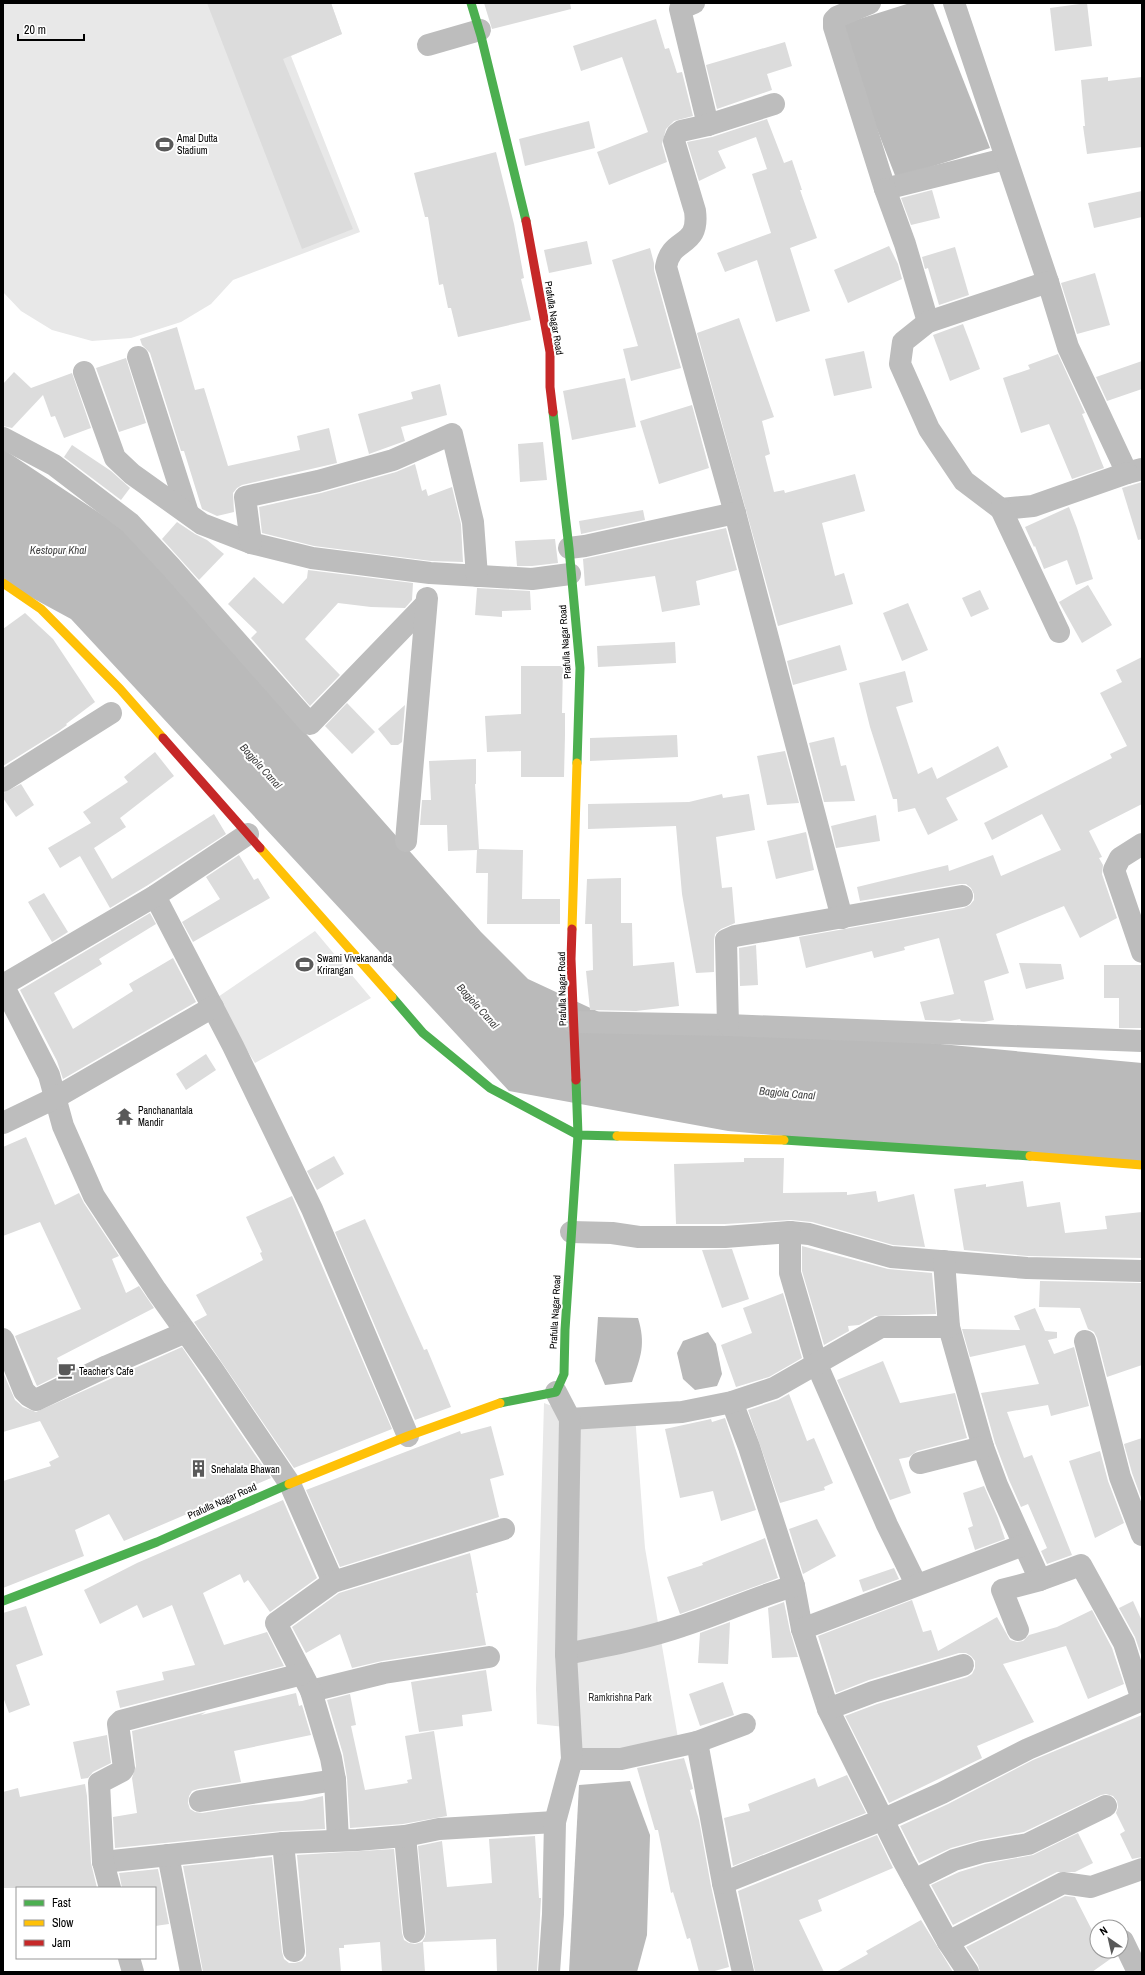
<svg xmlns="http://www.w3.org/2000/svg" width="1145" height="1975" font-family="'Archivo Narrow',sans-serif">
  <style>
    .green { fill: #e8e8e8 }
    .water { fill: #bababa }
    .building { fill: #dcdcdc }
    .lines { fill: none; stroke-linecap: round; stroke-linejoin: round }
    .street { stroke: #bdbdbd; stroke-width: 22 }
    .fast { stroke: #4caf50; stroke-width: 9 }
    .slow { stroke: #ffc107; stroke-width: 9 }
    .jam { stroke: #c62828; stroke-width: 9 }
    .labels { text-anchor: middle; dominant-baseline: central; stroke-width: 4; stroke-linejoin: round; paint-order: stroke }
    .poi-label { font-size: 10px; fill: #000; stroke: #fff; text-anchor: start }
    .street-label { font-size: 10px; fill: #000; stroke: #fff }
    .park-label { font-size: 10px; fill: #2d2d2d; stroke: #fff }
    .water-label { font-size: 11px; font-style: italic; fill: #3e3e3e; stroke: #fff }
  </style>
  <rect width="100%" height="100%" fill="#fff"/>
  <g class="green">
    <polygon points="3,3 331,3 342,34 291,56 360,232 233,280 211,304 181,322 131,338 92,341 52,330 21,311 3,292"/>
    <polygon points="315,931 371,998 255,1063 215,999"/>
    <polygon points="544,1403 560,1409 577,1427 635,1415 645,1548 678,1738 572,1759 565,1727 537,1724 536,1689"/>
  </g>
  <g class="water">
    <polygon points="910,3 933,3 990,148 896,178 837,26"/>
    <polygon points="3,449 128,532 481,932 528,979 599,1012 1142,1063 1142,1169 728,1131 509,1091 71,619 3,582"/>
    <path d="M598,1317L638,1318C646,1344 641,1357 632,1382L605,1385L595,1361Z"/>
    <polygon points="708,1332 716,1344 722,1374 717,1386 695,1390 683,1379 677,1353 683,1341"/>
    <polygon points="630,1781 650,1835 647,1935 637,1972 569,1972 579,1785"/>
  </g>
  <g class="building">
    <polygon points="207,3 331,3 342,34 283,59 353,229 302,249"/>
    <polygon points="484,3 570,3 571,9 492,29"/>
    <polygon points="1087,3 1092,46 1055,51 1050,8"/>
    <polygon points="656,19 665,49 669,48 677,73 682,72 693,116 674,121 666,129 662,144 667,162 609,185 597,152 648,132 622,57 581,71 573,46"/>
    <polygon points="785,42 792,66 767,74 772,90 717,109 706,65"/>
    <polygon points="1108,77 1108,81 1142,77 1142,147 1087,154 1083,126 1085,126 1081,80"/>
    <polygon points="767,119 784,163 792,160 802,190 800,190 817,238 790,248 810,311 776,322 757,260 725,272 717,253 771,233 752,174 767,169 756,137 718,151 726,168 699,181 687,142 712,137"/>
    <polygon points="589,121 595,148 525,166 519,139"/>
    <polygon points="496,152 514,224 524,278 521,279 531,320 458,337 451,308 448,308 443,284 439,285 428,217 425,217 414,173"/>
    <polygon points="932,190 940,218 911,225 901,198"/>
    <polygon points="1142,191 1142,217 1094,228 1088,203"/>
    <polygon points="587,241 592,264 549,273 544,250"/>
    <polygon points="889,246 898,264 902,279 848,303 834,270"/>
    <polygon points="955,247 969,295 939,305 928,268 925,269 922,257"/>
    <polygon points="650,248 654,263 654,270 681,368 631,381 623,349 638,346 612,260"/>
    <polygon points="1095,273 1110,325 1077,334 1061,283"/>
    <polygon points="739,318 774,417 762,421 770,454 765,456 774,492 784,490 785,493 855,474 865,511 822,523 835,576 844,573 853,604 778,626 697,333"/>
    <polygon points="963,324 980,369 950,381 933,335"/>
    <polygon points="177,327 195,390 204,388 228,466 300,450 297,436 329,428 337,463 242,485 237,488 233,493 234,512 217,516 202,509 184,451 181,451 150,353 142,345 140,339"/>
    <polygon points="864,351 872,388 834,396 825,359"/>
    <polygon points="1058,354 1085,413 1082,414 1104,468 1072,479 1049,424 1021,433 1003,378 1030,369 1028,365"/>
    <polygon points="126,358 146,423 119,432 96,368"/>
    <polygon points="1142,361 1142,389 1107,401 1096,377"/>
    <polygon points="14,372 31,388 72,373 91,428 64,438 55,416 51,417 43,395 12,428 3,426 3,384"/>
    <polygon points="625,378 636,427 572,440 563,391"/>
    <polygon points="440,384 447,415 401,427 405,441 369,454 358,414 413,399 411,392"/>
    <polygon points="692,405 709,468 659,484 640,421"/>
    <polygon points="543,442 547,480 520,482 518,444"/>
    <polygon points="72,445 111,471 130,488 121,500 64,457"/>
    <polygon points="415,464 422,491 426,489 428,496 452,487 461,524 463,562 431,561 314,546 262,533 259,507 321,493 396,472"/>
    <polygon points="1142,482 1142,539 1138,540 1122,488"/>
    <polygon points="1069,507 1077,528 1093,579 1076,585 1067,560 1044,569 1035,546 1034,547 1025,527"/>
    <polygon points="643,510 645,520 581,534 579,521"/>
    <polygon points="177,522 195,534 207,540 224,554 199,580 162,539"/>
    <polygon points="726,528 737,570 696,581 700,605 662,612 655,576 585,586 583,559"/>
    <polygon points="555,539 558,563 532,566 517,566 515,541"/>
    <polygon points="308,570 413,583 412,600 405,608 371,607 338,603 305,639 340,675 310,706 251,638 257,632 228,604 254,577 283,604 307,578"/>
    <polygon points="1088,585 1112,625 1082,643 1059,602"/>
    <polygon points="477,588 530,591 531,610 502,611 502,617 475,615"/>
    <polygon points="980,590 989,609 971,617 962,598"/>
    <polygon points="908,603 928,650 902,661 883,613"/>
    <polygon points="25,613 53,639 95,702 66,724 67,725 59,731 3,766 3,629"/>
    <polygon points="675,642 676,663 598,667 597,646"/>
    <polygon points="840,645 847,670 793,685 787,661"/>
    <polygon points="1142,657 1142,804 1089,831 1102,857 1099,858 1103,865 1102,874 1117,918 1080,938 1064,906 996,934 1009,973 984,981 994,1020 984,1022 961,1021 960,1019 950,1021 925,1020 920,1002 954,994 939,938 904,947 905,950 874,958 872,951 806,968 799,937 964,908 970,905 974,900 974,894 971,888 966,884 960,884 860,901 857,887 948,865 949,871 993,855 1001,876 1061,850 1042,814 992,840 984,823 1112,758 1110,754 1127,746 1100,693 1122,682 1116,670"/>
    <polygon points="521,666 563,666 562,713 565,713 565,735 564,777 521,777 521,751 487,752 485,716 521,714"/>
    <polygon points="905,671 913,702 896,707 918,774 932,767 937,779 998,746 1008,767 946,798 958,820 928,835 915,808 898,812 897,799 893,799 870,727 859,683"/>
    <polygon points="347,703 375,732 352,754 325,726"/>
    <polygon points="405,705 402,742 398,745 391,745 378,729"/>
    <polygon points="677,735 678,757 590,761 590,738"/>
    <polygon points="834,737 841,766 846,765 855,801 824,802 809,743"/>
    <polygon points="785,751 799,803 767,805 757,756"/>
    <polygon points="155,752 174,776 120,818 126,827 94,848 112,879 214,814 226,834 148,885 110,908 80,856 60,868 48,848 91,823 83,812 128,782 124,777"/>
    <polygon points="476,759 476,784 475,784 479,849 523,850 522,899 560,899 560,924 487,924 488,873 476,873 477,850 448,851 447,825 420,825 422,800 431,800 429,761"/>
    <polygon points="21,784 34,805 16,817 3,798 3,793"/>
    <polygon points="722,794 723,798 749,794 755,830 716,837 722,888 732,887 735,923 721,929 715,934 714,940 714,972 696,973 682,894 676,826 588,829 588,804 689,802"/>
    <polygon points="876,815 880,841 836,848 831,826"/>
    <polygon points="806,832 814,870 776,879 767,841"/>
    <polygon points="239,855 254,880 258,878 270,898 193,942 182,922 220,899 206,877"/>
    <polygon points="621,878 621,923 632,923 633,966 674,962 679,1006 636,1011 590,1010 586,971 593,970 592,924 585,924 587,879"/>
    <polygon points="44,893 68,932 52,942 28,902"/>
    <polygon points="150,913 156,924 99,959 102,964 54,993 73,1029 133,991 129,984 173,958 196,1002 63,1079 57,1061 20,990"/>
    <polygon points="756,945 758,985 740,986 739,948"/>
    <polygon points="1019,963 1061,964 1064,979 1026,989"/>
    <polygon points="1104,965 1142,965 1142,1028 1119,1028 1119,998 1104,998"/>
    <polygon points="206,1054 216,1070 186,1090 176,1074"/>
    <polygon points="26,1137 55,1205 79,1193 84,1203 119,1256 112,1259 126,1293 139,1286 154,1308 57,1358 63,1373 37,1386 15,1336 81,1309 40,1222 3,1236 3,1147"/>
    <polygon points="334,1156 344,1174 317,1190 307,1171"/>
    <polygon points="744,1158 784,1158 783,1193 847,1192 847,1195 876,1191 878,1202 914,1194 925,1247 893,1245 812,1222 791,1220 725,1224 676,1224 674,1164 744,1162"/>
    <polygon points="1023,1181 1027,1207 1060,1202 1065,1233 1107,1229 1105,1216 1142,1212 1142,1258 1028,1256 964,1250 954,1189 986,1184 986,1187"/>
    <polygon points="292,1196 392,1429 294,1468 194,1322 207,1315 196,1295 263,1260 260,1253 262,1252 246,1217"/>
    <polygon points="365,1219 424,1350 427,1349 451,1407 415,1420 335,1232"/>
    <polygon points="802,1246 888,1269 932,1273 936,1314 875,1316 859,1325 848,1326 849,1331 824,1345 802,1271"/>
    <polygon points="732,1249 749,1299 722,1308 702,1250"/>
    <polygon points="1040,1281 1142,1283 1142,1365 1107,1377 1097,1338 1094,1332 1088,1329 1080,1308 1039,1307"/>
    <polygon points="783,1293 802,1358 769,1377 736,1387 721,1345 752,1333 743,1308"/>
    <polygon points="1035,1308 1045,1331 1057,1332 1057,1338 1048,1340 1054,1354 1074,1347 1089,1406 1051,1416 1048,1405 1007,1412 1024,1458 1032,1455 1072,1555 1047,1564 1041,1551 1047,1548 1028,1504 1021,1507 1009,1480 995,1443 981,1393 1039,1384 1025,1345 970,1357 962,1329 1020,1330 1014,1316"/>
    <polygon points="182,1347 271,1478 124,1541 109,1514 75,1530 84,1556 3,1588 3,1481 51,1466 49,1462 59,1457 40,1421 3,1432 3,1372 15,1400 23,1407 36,1412"/>
    <polygon points="883,1361 900,1403 955,1393 967,1438 917,1451 909,1457 899,1459 911,1493 890,1500 837,1380"/>
    <polygon points="789,1394 807,1441 814,1438 833,1483 824,1487 825,1490 780,1503 748,1410 778,1400"/>
    <polygon points="725,1418 756,1510 721,1521 713,1491 680,1498 665,1429 711,1419 712,1422"/>
    <polygon points="491,1426 504,1475 490,1479 499,1517 340,1567 306,1490 460,1431 461,1434"/>
    <polygon points="1142,1438 1142,1500 1132,1473 1124,1444"/>
    <polygon points="1100,1451 1108,1481 1124,1523 1095,1538 1069,1461"/>
    <polygon points="984,1486 998,1518 1005,1539 975,1550 968,1528 973,1526 963,1493"/>
    <polygon points="283,1500 317,1578 270,1612 248,1580 244,1583 240,1574 203,1593 224,1645 267,1632 284,1666 120,1708 116,1691 164,1680 162,1672 195,1665 172,1605 143,1618 137,1605 100,1624 84,1590 137,1563"/>
    <polygon points="817,1519 836,1556 803,1574 789,1529"/>
    <polygon points="765,1538 778,1578 680,1614 667,1577 703,1565 702,1563"/>
    <polygon points="470,1553 478,1593 476,1593 486,1645 382,1661 352,1668 340,1634 306,1653 292,1627 339,1593"/>
    <polygon points="894,1568 899,1579 863,1592 859,1580"/>
    <polygon points="912,1600 923,1632 931,1630 938,1651 997,1617 1010,1640 1017,1642 1023,1641 1029,1635 1057,1627 1092,1610 1112,1648 1124,1684 1088,1699 1066,1646 1003,1664 1034,1722 977,1746 982,1758 889,1803 845,1716 877,1704 967,1677 972,1674 975,1668 975,1661 971,1656 966,1653 959,1653 869,1680 836,1693 818,1636"/>
    <polygon points="1133,1601 1142,1621 1142,1658 1135,1637 1119,1608"/>
    <polygon points="784,1602 790,1631 798,1657 772,1658 768,1608"/>
    <polygon points="26,1606 43,1655 16,1665 30,1705 9,1713 3,1697 3,1613"/>
    <polygon points="730,1622 728,1664 698,1663 700,1633"/>
    <polygon points="486,1670 492,1711 462,1715 463,1726 419,1732 411,1682"/>
    <polygon points="723,1682 734,1715 700,1726 689,1694"/>
    <polygon points="296,1693 299,1706 302,1705 311,1735 234,1751 241,1782 198,1789 192,1791 189,1796 188,1803 190,1809 195,1812 202,1813 253,1805 302,1801 323,1796 325,1829 282,1831 115,1848 113,1817 137,1813 132,1778 136,1766 132,1731 206,1712 201,1715"/>
    <polygon points="350,1694 356,1725 351,1726 365,1790 408,1783 407,1780 412,1779 405,1736 434,1731 447,1816 403,1824 350,1828 347,1778 343,1754 327,1700"/>
    <polygon points="1142,1715 1142,1857 1132,1859 1120,1834 1125,1831 1116,1813 1118,1807 1117,1801 1113,1796 1106,1794 1101,1795 1024,1832 980,1840 951,1848 919,1863 900,1826 948,1804 1033,1760"/>
    <polygon points="107,1735 111,1763 93,1772 88,1778 81,1779 73,1742"/>
    <polygon points="684,1758 692,1785 693,1789 690,1790 699,1820 711,1886 729,1967 711,1972 699,1972 690,1938 687,1939 673,1892 671,1893 658,1830 655,1830 637,1768"/>
    <polygon points="847,1775 866,1813 733,1866 724,1818 750,1811 748,1804 815,1778 818,1787"/>
    <polygon points="85,1784 87,1796 91,1863 97,1888 3,1888 3,1792 18,1788 20,1797"/>
    <polygon points="1078,1833 1093,1863 1075,1872 1057,1872 953,1925 931,1885 959,1872 985,1864 1033,1855"/>
    <polygon points="877,1835 893,1868 818,1900 822,1911 799,1920 824,1972 755,1972 738,1891"/>
    <polygon points="535,1836 539,1898 541,1898 537,1972 497,1972 496,1939 423,1942 425,1972 382,1972 380,1942 344,1945 344,1948 339,1948 341,1972 203,1972 183,1866 272,1857 282,1952 284,1959 289,1963 295,1963 302,1961 306,1956 306,1950 297,1855 394,1849 402,1933 404,1940 409,1943 415,1944 422,1942 425,1937 426,1931 418,1846 442,1841 447,1887 492,1883 489,1839"/>
    <polygon points="158,1869 169,1924 155,1926 155,1888 122,1888 119,1873"/>
    <polygon points="1065,1896 1075,1897 1095,1936 1097,1934 1097,1951 1114,1951 1116,1955 1092,1972 980,1972 978,1965 966,1947"/>
    <polygon points="921,1920 953,1972 836,1972 868,1954 866,1951"/>
  </g>
  <g class="lines">
    <g class="street">
      <polyline points="694,3 680,9 708,125"/>
      <polyline points="870,3 837,17 834,20 834,27 885,189 1005,159"/>
      <polyline points="954,3 1048,282 1068,347 1127,473 1142,469"/>
      <polyline points="428,45 480,30"/>
      <path d="M774,104L708,125L681,131L677,134L674,141L695,211C700,249 671,236 666,267L735,513L842,918"/>
      <polyline points="885,189 905,244 928,322"/>
      <polyline points="1048,282 928,322 903,342 900,364 929,429 964,481 1001,509 1033,506 1127,473"/>
      <polyline points="138,357 188,513"/>
      <polyline points="84,372 115,458 132,474 202,524 251,543 312,558 430,573 532,579 570,574"/>
      <polyline points="3,438 54,465 130,523 171,567 310,724 426,604"/>
      <polyline points="1001,509 1059,632"/>
      <polyline points="251,543 245,497 318,481 393,460 452,434 473,522 477,576"/>
      <polyline points="569,548 585,546 735,513"/>
      <polyline points="3,781 111,713"/>
      <polyline points="406,841 427,598"/>
      <polyline points="1142,844 1120,858 1114,870 1142,952"/>
      <polyline points="155,896 233,1046 312,1209 408,1436"/>
      <polyline points="3,985 49,1075 63,1126 94,1196 156,1290 213,1370 290,1484 333,1582"/>
      <polyline points="3,985 155,896 248,834"/>
      <polyline points="573,1022 728,1025 1142,1041"/>
      <polyline points="728,1025 726,940 735,936 962,896"/>
      <polyline points="3,1123 55,1098 213,1007"/>
      <polyline points="571,1232 612,1233 639,1237 725,1237 790,1232 809,1234 891,1257 1027,1268 1142,1271"/>
      <polyline points="790,1232 790,1273 817,1365 887,1525 916,1584"/>
      <polyline points="944,1261 949,1327 983,1447 997,1485 1040,1580 1081,1565 1124,1643 1142,1700"/>
      <polyline points="3,1339 24,1391 29,1396 36,1400 107,1366 186,1332"/>
      <polyline points="1085,1341 1120,1477 1142,1535"/>
      <polyline points="732,1402 749,1447 794,1586 802,1629 828,1709 903,1860 948,1942 968,1972"/>
      <polyline points="570,1419 682,1412 732,1402 774,1388 881,1327 949,1327"/>
      <polyline points="920,1463 983,1447"/>
      <polyline points="802,1629 1023,1545"/>
      <polyline points="1018,1630 1002,1590 1040,1580"/>
      <path d="M566,1654C605,1646 644,1639 682,1626C720,1614 755,1597 794,1586"/>
      <polyline points="311,1691 384,1673 489,1657"/>
      <polyline points="828,1709 873,1692 963,1665"/>
      <polyline points="697,1742 723,1883 743,1972"/>
      <polyline points="572,1759 621,1759 697,1742 745,1724"/>
      <polyline points="200,1801 335,1780"/>
      <polyline points="405,1836 414,1932"/>
      <polyline points="338,1840 335,1780 331,1758 311,1691 276,1623 333,1582 504,1529"/>
      <polyline points="283,1843 294,1951"/>
      <polyline points="168,1855 191,1972"/>
      <polyline points="103,1862 283,1843 357,1840 405,1836 439,1829 555,1822"/>
      <polyline points="914,1880 954,1860 982,1852 1028,1844 1106,1806"/>
      <polyline points="723,1883 884,1819 942,1793 1028,1749 1142,1700"/>
      <polyline points="110,1888 103,1862 99,1783 122,1771 124,1768 118,1724 121,1721 302,1674"/>
      <polyline points="1123,1941 1138,1972"/>
      <polyline points="948,1942 1063,1883 1091,1887 1142,1869"/>
      <polyline points="129,1958 133,1972"/>
      <polyline points="549,1972 553,1914 555,1822 572,1759 566,1654 570,1419 556,1392"/>
    </g>
    <g class="fast">
      <polyline points="471,3 481,36 526,221"/>
      <polyline points="553,412 569,548 580,668 577,763"/>
      <polyline points="392,997 423,1033 490,1088 578,1135 617,1136"/>
      <polyline points="784,1140 1030,1156"/>
      <polyline points="500,1403 556,1392 564,1374 565,1330 578,1135 576,1080"/>
      <polyline points="3,1601 157,1542 289,1484"/>
    </g>
    <g class="slow">
      <polyline points="3,583 41,609 120,689 163,738"/>
      <polyline points="260,848 392,997"/>
      <polyline points="572,929 577,763"/>
      <polyline points="617,1136 784,1140"/>
      <polyline points="1030,1156 1142,1165"/>
      <polyline points="289,1484 408,1436 500,1403"/>
    </g>
    <g class="jam">
      <polyline points="526,221 550,352 550,387 553,412"/>
      <polyline points="163,738 260,848"/>
      <polyline points="572,929 571,959 576,1080"/>
    </g>
  </g>
  <defs>
    <symbol id="stadium-bare" viewBox="-9 -9 18 18"><path d="M0-5a6.5 5 0 1 0 0 10a6.5 5 0 1 0 0-10ZM-3.5-1.8h7v3.6h-7Z" fill="#595959" stroke="#fff" stroke-width="2.5" paint-order="stroke"/></symbol>
    <symbol id="temple-bare" viewBox="-9 -9 18 18"><path d="M0-6L5-2H3V0L6.5 2.5H4V6H1.5V3h-3V6H-4V2.5H-6.5L-3 0V-2H-5Z" fill="#595959" stroke="#fff" stroke-width="2.5" paint-order="stroke"/></symbol>
    <symbol id="cafe-bare" viewBox="-9 -9 18 18"><path d="M-5.5-4.5H6V0H3Q3 3.5 0 3.5H-2.5Q-5.5 3.5-5.5 0ZM3-3.2v2h1.7v-2ZM-6 4.5H4V6H-6Z" fill="#595959" stroke="#fff" stroke-width="2.5" paint-order="stroke"/></symbol>
    <symbol id="building-bare" viewBox="-9 -9 18 18"><path d="M-4-6H4V6H1V3H-1V6H-4ZM-2.5-4.3h1.7v1.8h-1.7ZM.8-4.3h1.7v1.8H.8ZM-2.5-1h1.7V.8h-1.7ZM.8-1h1.7V.8H.8Z" fill="#595959" stroke="#fff" stroke-width="2.5" paint-order="stroke"/></symbol>
  </defs>
  <g fill-rule="evenodd">
    <use href="#stadium-bare" x="152" y="132" width="25" height="25"/>
    <use href="#stadium-bare" x="292" y="952" width="25" height="25"/>
    <use href="#temple-bare" x="112" y="1104" width="25" height="25"/>
    <use href="#cafe-bare" x="54" y="1358" width="25" height="25"/>
    <use href="#building-bare" x="186" y="1456" width="25" height="25"/>
  </g>
  <g class="labels">
    <g class="poi-label">
      <text x="177" y="138">Amal Dutta<tspan x="177" dy="12">Stadium</tspan></text>
      <text x="317" y="958">Swami Vivekananda<tspan x="317" dy="12">Krirangan</tspan></text>
      <text x="138" y="1110">Panchanantala<tspan x="138" dy="12">Mandir</tspan></text>
      <text x="79" y="1371">Teacher's Cafe</text>
      <text x="211" y="1469">Snehalata Bhawan</text>
    </g>
    <g class="street-label">
      <text transform="translate(554 318) rotate(81)">Prafulla Nagar Road</text>
      <text transform="translate(565 642) rotate(-94)">Prafulla Nagar Road</text>
      <text transform="translate(562 989) rotate(-91)">Prafulla Nagar Road</text>
      <text transform="translate(555 1312) rotate(-87)">Prafulla Nagar Road</text>
      <text transform="translate(222 1501) rotate(-24)">Prafulla Nagar Road</text>
    </g>
    <g class="park-label">
      <text x="620" y="1697">Ramkrishna Park</text>
    </g>
    <g class="water-label">
      <text x="58" y="550">Kestopur Khal</text>
      <text transform="translate(261 766) rotate(48)">Bagjola Canal</text>
      <text transform="translate(478 1006) rotate(48)">Bagjola Canal</text>
      <text transform="translate(787 1093) rotate(5)">Bagjola Canal</text>
    </g>
  </g>
  <rect width="1145" height="1975" fill="none" stroke="#000000" stroke-width="8"/>
  <rect x="16" y="1887" width="140" height="72" fill="#ffffff" stroke="#999999"/>
  <rect x="24" y="1900" width="20" height="6" fill="#4caf50" stroke="#999999"/>
  <text x="52" y="1907" font-size="12" fill="#000000">Fast</text>
  <rect x="24" y="1920" width="20" height="6" fill="#ffc107" stroke="#999999"/>
  <text x="52" y="1927" font-size="12" fill="#000000">Slow</text>
  <rect x="24" y="1940" width="20" height="6" fill="#c62828" stroke="#999999"/>
  <text x="52" y="1947" font-size="12" fill="#000000">Jam</text>
  <g transform="translate(1109 1939) rotate(326)"><circle r="19" fill="#ffffff" stroke="#999999"/>
  <path d="M0-3L7 15L0 10L-7 15Z" fill="#595959"/>
  <text y="-6" font-size="11" font-weight="bold" text-anchor="middle" fill="#000000">N</text>
  </g>
  <path d="M18 34v6h66v-6" fill="none" stroke="#000000" stroke-width="2"/>
  <text x="24" y="34" font-size="12" fill="#000000" stroke="#ffffff" stroke-width="3" paint-order="stroke">20 m</text>
</svg>
